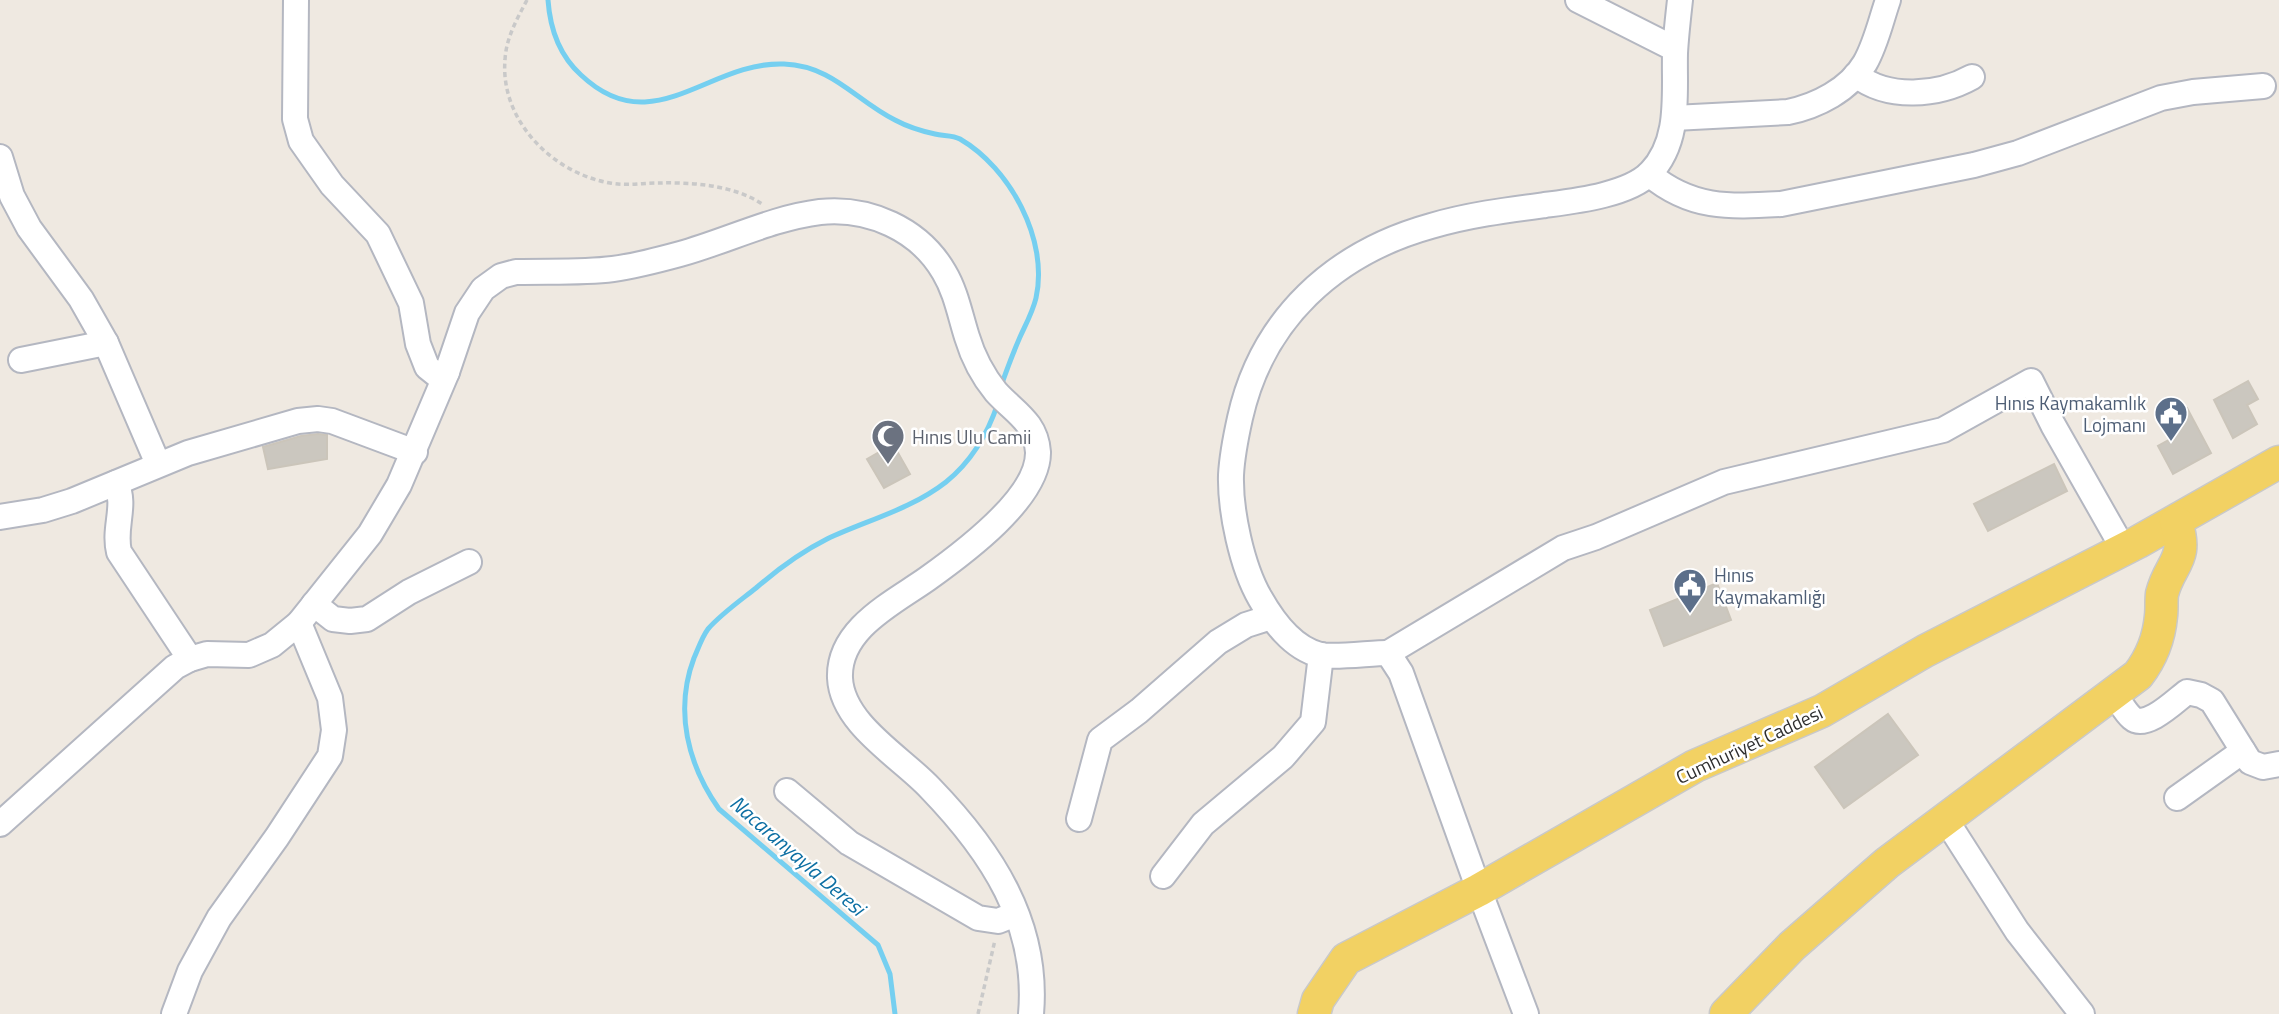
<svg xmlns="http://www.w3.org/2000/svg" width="2279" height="1014" font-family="'Titillium Web',sans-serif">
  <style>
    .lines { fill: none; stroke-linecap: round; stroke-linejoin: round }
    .stream { stroke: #75cff0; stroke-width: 5 }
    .building { fill: #cbc7bf; stroke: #cbc5ba; stroke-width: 2 }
    .minor-casing { stroke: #b4b7c1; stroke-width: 28 }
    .major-casing { stroke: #c9c9c9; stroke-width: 35 }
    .path { stroke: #c9c9c9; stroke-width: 3.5; stroke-dasharray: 5 3.5; stroke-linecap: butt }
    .minor { stroke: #fff; stroke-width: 24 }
    .major { stroke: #f2d163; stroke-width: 32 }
    .labels { text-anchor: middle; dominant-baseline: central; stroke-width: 5; stroke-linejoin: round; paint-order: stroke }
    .service-label { font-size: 19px; fill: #4e5e75; stroke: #fff; text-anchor: end }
    .worship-label { font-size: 19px; fill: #5b616d; stroke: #fff; text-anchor: start }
    .street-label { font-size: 19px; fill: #2e2e2e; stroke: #fff }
    .water-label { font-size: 21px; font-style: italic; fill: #0d6fa3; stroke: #fff }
  </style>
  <rect width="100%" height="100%" fill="#efe9e1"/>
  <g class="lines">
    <g class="stream">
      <path d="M548,0C550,29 559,55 581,75C653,143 708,61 784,64C833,66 855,100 895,120C908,127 921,131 935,134C943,136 953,135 960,139C1010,168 1049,240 1036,298C1033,311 1026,324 1020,337C1013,353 1007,369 1001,386"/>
      <path d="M895,1014L890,974L878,945L719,809C688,765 674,711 694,658C698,649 702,637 708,629C721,614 741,600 756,588C778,569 801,552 827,539C867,520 910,510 946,482C972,461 988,433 998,403"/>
    </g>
  </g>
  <g class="building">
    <polygon points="2248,381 2258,399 2247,405 2257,424 2233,438 2214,400"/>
    <polygon points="2187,408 2211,453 2173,474 2158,446 2174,437 2164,420"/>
    <polygon points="318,434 327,435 327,459 268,469 263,447 301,436"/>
    <polygon points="893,444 910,474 884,488 867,459"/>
    <polygon points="2054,464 2067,491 1988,531 1974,504"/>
    <polygon points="1717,583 1731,620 1664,646 1650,610"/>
    <polygon points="1888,714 1918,755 1844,808 1815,767"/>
  </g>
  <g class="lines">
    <defs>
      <g id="minor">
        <polyline points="296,0 295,119 301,141 332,185 378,234 411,303 418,344 427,367 437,375 447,372"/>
        <polyline points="1578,0 1675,49"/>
        <path d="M1856,75C1888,100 1938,96 1972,77"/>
        <path d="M1674,118L1788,112C1817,106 1849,90 1865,63C1876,44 1881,20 1888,0"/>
        <polyline points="0,157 12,196 29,228 81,299 106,343 158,464"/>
        <path d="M1649,174C1691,209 1728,207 1781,204L1974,165L2018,153L2161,98L2193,92L2263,86"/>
        <polyline points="21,360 106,343"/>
        <path d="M116,483C127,506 113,527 119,552L190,659"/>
        <polyline points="0,517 43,510 72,501 188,453 298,421 318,419 332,421 415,452"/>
        <polyline points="314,604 333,619 350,621 367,619 409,592 469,562"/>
        <polyline points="1388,653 1563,548 1596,537 1724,482 1943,430 2031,381 2053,425 2124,550"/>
        <path d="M2115,695C2120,702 2125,712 2132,718C2146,730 2175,701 2187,692L2201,695L2212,701L2250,762L2263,767L2279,764"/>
        <polyline points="787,791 849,843 978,918 998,921 1016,914"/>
        <polyline points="2177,798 2243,751"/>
        <polyline points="1079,819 1100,740 1139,711 1218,642 1246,625 1271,617"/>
        <polyline points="1946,820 2017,931 2082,1014"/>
        <path d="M0,824L175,667L190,659L207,654L249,655L272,645L299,623L370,534L399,485L447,372L467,313L483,289L501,276L516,272C548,271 581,273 613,269C636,266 658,260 680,254C727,241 772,218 820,212C869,207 919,229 944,272C956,292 960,315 967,337C973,357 983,376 996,392C1014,412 1036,422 1038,452C1039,498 962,554 927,579C893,603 838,629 840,678C842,724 901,757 930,788C991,851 1039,923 1031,1014"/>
        <polyline points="1163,876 1203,824 1283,757 1313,722 1321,655"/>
        <polyline points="174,1014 190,971 219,918 277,837 330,756 334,730 330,698 299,623"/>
        <path d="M1526,1014L1479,890L1401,673L1388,653C1371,653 1335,658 1320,655C1292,648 1273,621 1260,598C1242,567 1230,511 1231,475C1232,456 1236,436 1240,418C1262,319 1334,253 1431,226C1468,215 1507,210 1545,205C1575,201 1628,195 1650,173C1681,141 1674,94 1675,53C1676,35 1678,18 1680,0"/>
      </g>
      <g id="major">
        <polyline points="1314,1014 1318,1000 1346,959 1479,890 1695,766 1822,711 1925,651 2138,542 2279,462"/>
        <path d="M1726,1014L1792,946L1887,863L2138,675C2152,657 2159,639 2161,616C2162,609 2161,601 2162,594C2170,562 2189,561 2176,522"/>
      </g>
    </defs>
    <use href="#minor" class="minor-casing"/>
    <use href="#major" class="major-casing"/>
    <g class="path">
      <path d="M527,0C517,19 506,38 505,60C500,120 552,173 610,183C627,186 642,183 658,183C691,182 734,185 762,204"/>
      <polyline points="978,1014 995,940"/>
    </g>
    <use href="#minor" class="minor"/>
    <use href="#major" class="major"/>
  </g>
  <defs>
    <symbol id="civic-pin" viewBox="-11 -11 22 30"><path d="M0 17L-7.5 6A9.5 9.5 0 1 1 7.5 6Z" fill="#5c6f8a" stroke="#fff"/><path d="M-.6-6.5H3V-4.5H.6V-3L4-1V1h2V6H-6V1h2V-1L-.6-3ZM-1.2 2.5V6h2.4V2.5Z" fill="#fff"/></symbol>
    <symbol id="mosque-pin" viewBox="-11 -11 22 30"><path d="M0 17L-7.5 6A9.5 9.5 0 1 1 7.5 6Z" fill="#6b7280" stroke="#fff"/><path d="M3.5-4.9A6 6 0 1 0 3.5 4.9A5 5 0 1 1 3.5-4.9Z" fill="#fff"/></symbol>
  </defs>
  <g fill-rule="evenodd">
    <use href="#civic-pin" x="2152" y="394" width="38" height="52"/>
    <use href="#mosque-pin" x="869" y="417" width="38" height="52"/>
    <use href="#civic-pin" x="1671" y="566" width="38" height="52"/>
  </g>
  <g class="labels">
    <g class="service-label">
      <text x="2146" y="402">Hınıs Kaymakamlık<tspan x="2146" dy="22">Lojmanı</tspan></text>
      <text x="1714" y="574" text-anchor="start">Hınıs<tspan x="1714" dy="22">Kaymakamlığı</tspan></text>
    </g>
    <g class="worship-label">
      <text x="912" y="436">Hınıs Ulu Camii</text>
    </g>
    <g class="street-label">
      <text transform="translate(1749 744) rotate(-25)">Cumhuriyet Caddesi</text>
    </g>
    <g class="water-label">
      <text transform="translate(798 855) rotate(41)">Nacaranyayla Deresi</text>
    </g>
  </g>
</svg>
